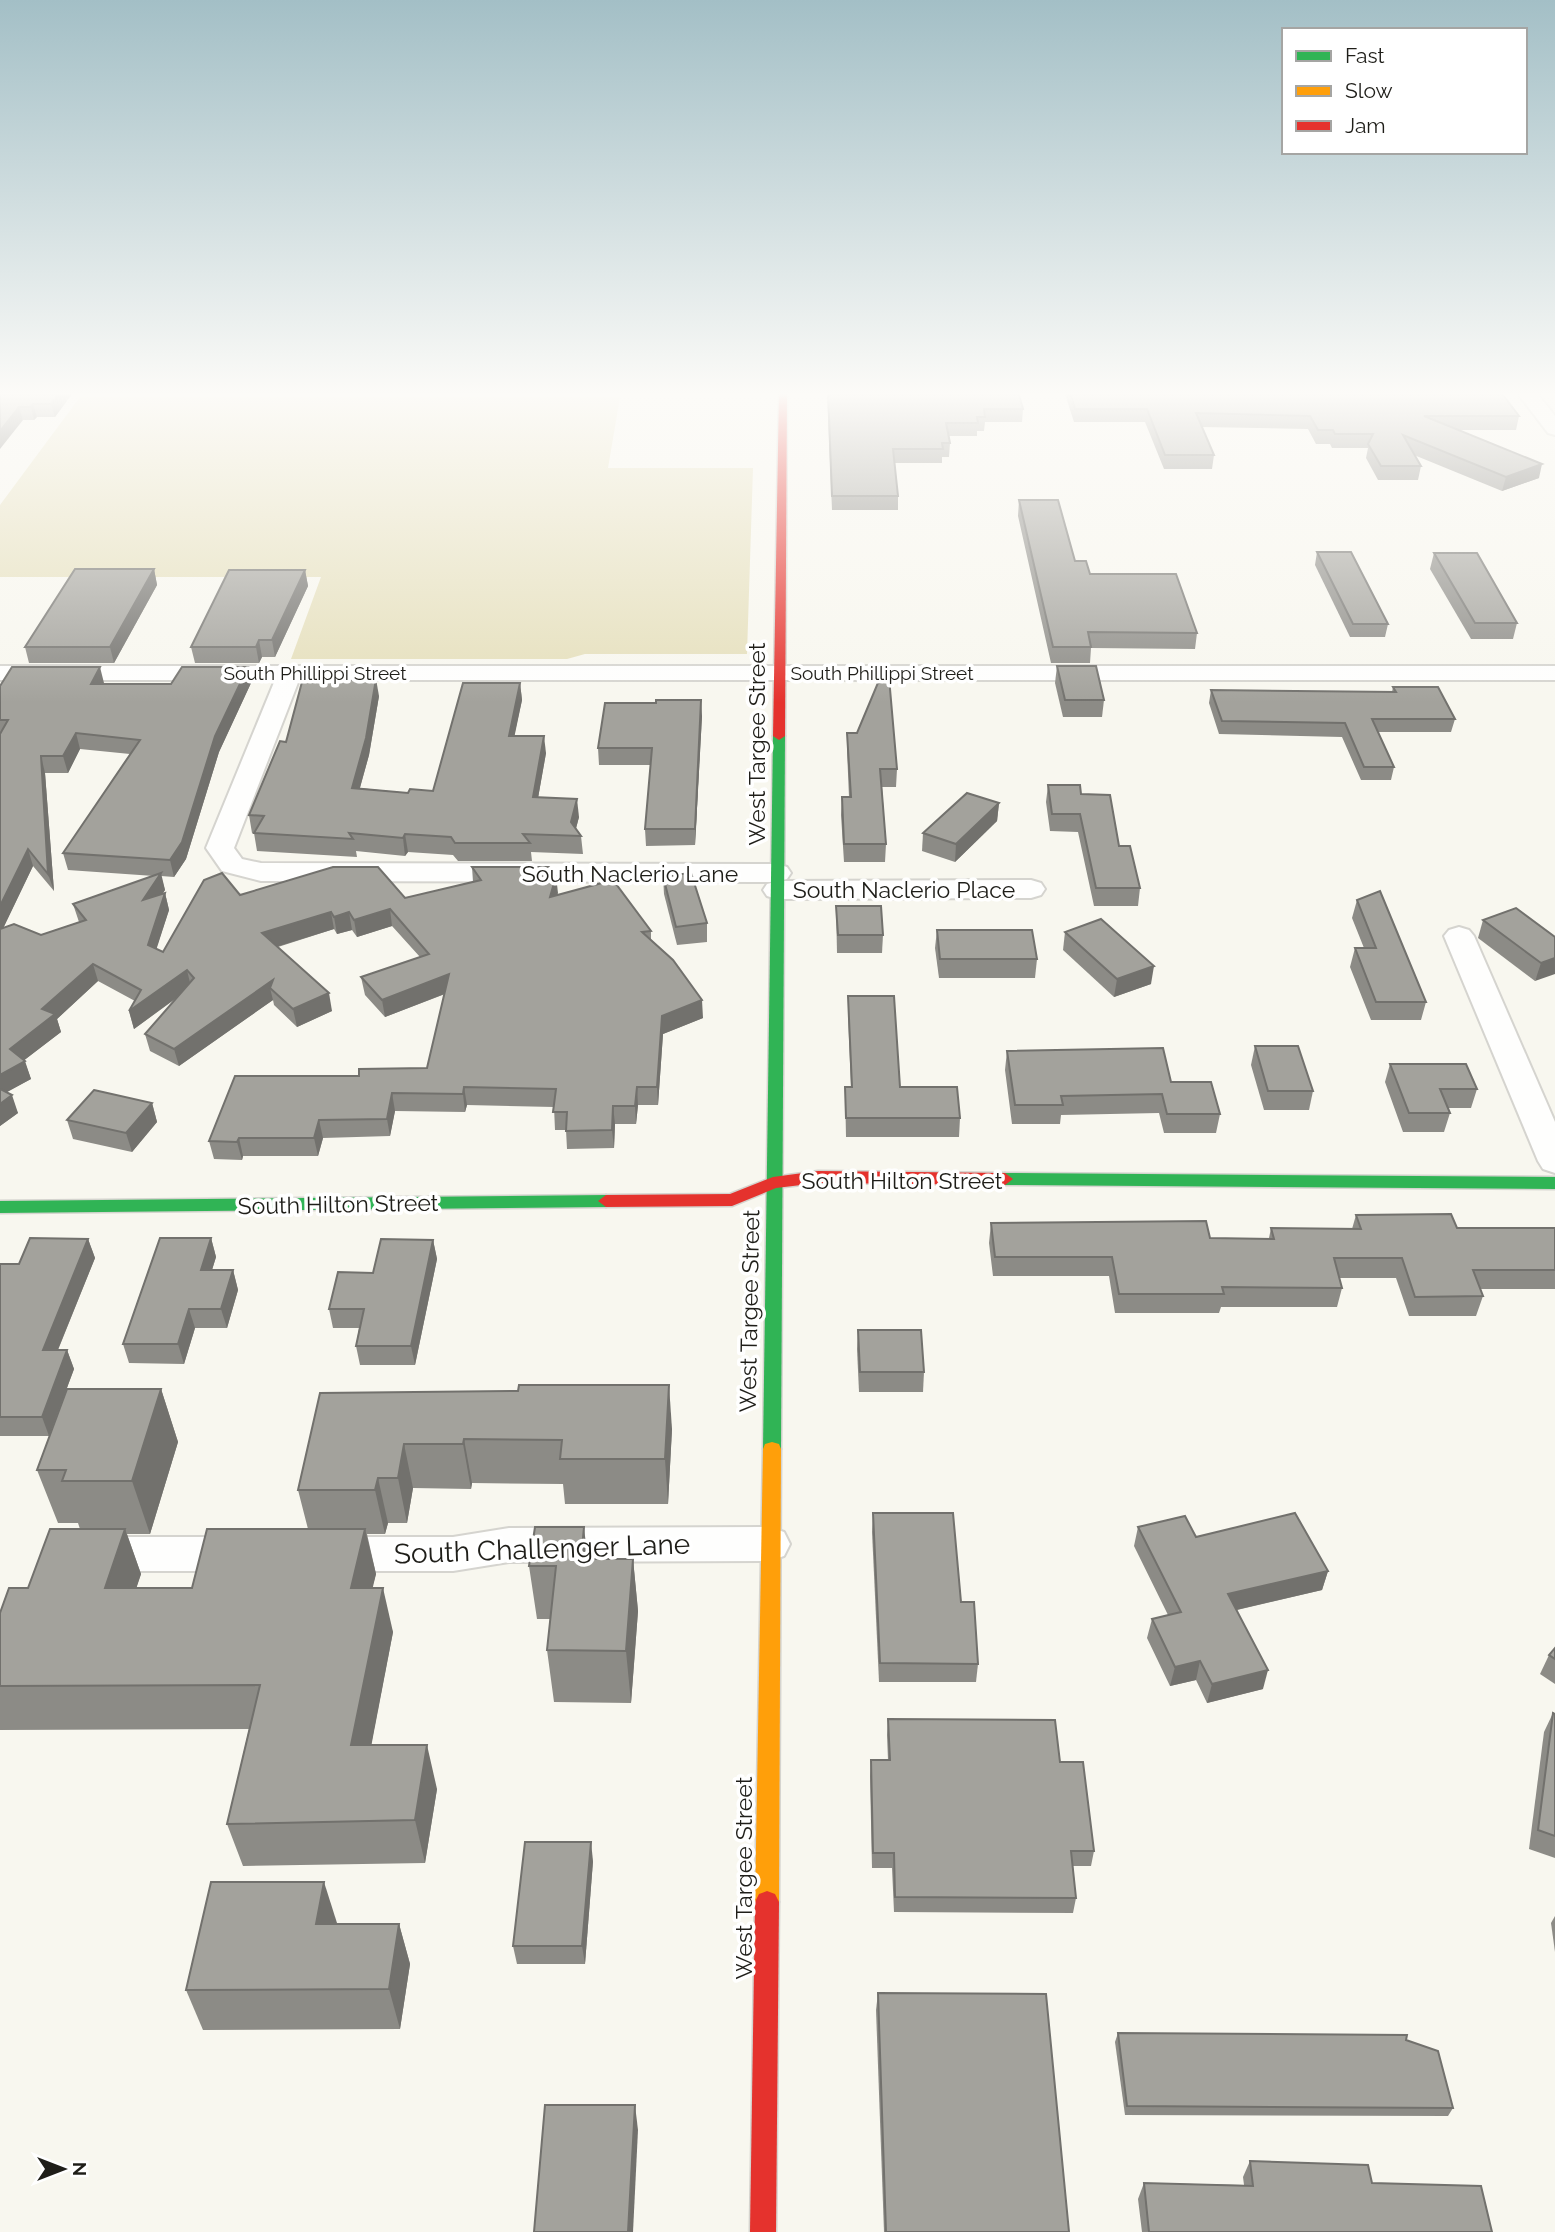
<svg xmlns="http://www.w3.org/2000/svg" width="1555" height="2232" font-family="Raleway,sans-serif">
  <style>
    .green { fill: #e5dfbb }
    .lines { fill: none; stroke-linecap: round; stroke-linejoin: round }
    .street-casing { stroke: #d5d4cf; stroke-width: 4 }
    .fast-casing { stroke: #d5d4cf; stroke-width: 3 }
    .slow-casing { stroke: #d5d4cf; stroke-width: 3 }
    .jam-casing { stroke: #d5d4cf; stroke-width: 3 }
    .street { fill: #fefefd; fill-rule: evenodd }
    .fast { fill: #30b455; fill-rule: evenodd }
    .slow { fill: #ff9f0a; fill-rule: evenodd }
    .jam { fill: #e5322d; fill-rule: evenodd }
    .wall { fill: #8c8b86; fill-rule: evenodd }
    .shaded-wall { fill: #72716d }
    .building { fill: #a3a29c; stroke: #72716d; stroke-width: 2 }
    .labels { text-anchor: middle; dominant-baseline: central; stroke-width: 7; stroke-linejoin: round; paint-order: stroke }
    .far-street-label { font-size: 19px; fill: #1f1e19; stroke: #fff }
    .street-label { font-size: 23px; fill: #1f1e19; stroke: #fff }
    .near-street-label { font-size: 28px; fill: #1f1e19; stroke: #fff }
  </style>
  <rect width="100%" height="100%" fill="#f8f7ef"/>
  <polygon class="green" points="80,397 620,397 608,468 753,468 747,654 585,654 567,659 291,659 321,577 0,577 0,505"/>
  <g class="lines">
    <defs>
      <g id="street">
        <polygon points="1516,391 1535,391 1555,416 1555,435 1548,433"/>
        <polygon points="0,666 1555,666 1555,680 299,680 234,848 242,859 261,863 777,864 787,867 791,873 787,879 778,881 1031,880 1041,883 1045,889 1041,895 1031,898 777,899 767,896 763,890 767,884 776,882 261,881 222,871 206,848 275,680 0,680"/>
        <polygon points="1459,927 1469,930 1474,936 1555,1122 1555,1173 1543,1169 1538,1161 1444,936 1449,930"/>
        <polygon points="769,1527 784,1532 790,1544 784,1556 769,1561 509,1562 453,1571 327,1571 312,1566 306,1554 312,1542 327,1537 453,1537 509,1528"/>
        <polygon points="89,1537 246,1537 261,1542 267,1554 261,1566 246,1571 89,1571 74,1566 68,1554 74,1542"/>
      </g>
      <g id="fast">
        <polygon points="779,732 785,736 781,1449 779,1454 772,1456 765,1454 763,1449 773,736"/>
        <polygon points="1005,1173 1555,1177 1555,1189 1005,1185 997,1179"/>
        <polygon points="606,1195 614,1201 606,1207 0,1213 0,1201"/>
      </g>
      <polygon id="slow" points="772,1442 779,1444 781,1449 779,1902 775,1910 767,1913 759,1910 755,1902 763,1449 765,1444"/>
      <g id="jam">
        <polygon points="779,391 787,391 785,736 779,740 773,736"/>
        <polygon points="818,1171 1005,1173 1013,1179 1005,1185 818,1183 776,1188 732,1206 606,1207 598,1201 606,1195 730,1194 773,1177"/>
        <polygon points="767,1891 775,1894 779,1902 776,2232 750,2232 755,1902 759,1894"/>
      </g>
    </defs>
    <use href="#street" class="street-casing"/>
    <use href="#fast" class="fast-casing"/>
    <use href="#slow" class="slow-casing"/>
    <use href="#jam" class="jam-casing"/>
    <use href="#street" class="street"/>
    <use href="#fast" class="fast"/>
    <use href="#slow" class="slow"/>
    <use href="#jam" class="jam"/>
  </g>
  <g class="wall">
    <polygon points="0,391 74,391 55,417 37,417 34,420 23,420"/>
    <polygon points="827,391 1018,391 1023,409 1022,422 985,422 984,431 977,431 977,436 949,436 950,443 949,457 942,457 942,463 895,463 898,496 898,510 832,510"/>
    <polygon points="1064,391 1500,391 1519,416 1516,430 1458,430 1539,478 1502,491 1414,455 1421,466 1418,480 1378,480 1366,458 1368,448 1332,448 1330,444 1316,444 1308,429 1202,427 1214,455 1212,469 1164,469 1145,422 1074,422"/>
    <polygon points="1019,500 1075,561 1090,574 1197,633 1195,649 1091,648 1090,663 1051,663 1018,516"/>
    <polygon points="1317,552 1388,624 1385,637 1350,637 1315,565"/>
    <polygon points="1434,553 1517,623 1513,639 1471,639 1430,569"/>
    <polygon points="154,569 157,585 114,663 29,663 25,647"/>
    <polygon points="305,570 308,586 275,657 262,657 259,663 195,663 191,647"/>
    <polygon points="1057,666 1104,700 1102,717 1063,717 1055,683"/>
    <path d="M248,667L251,683L219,752L186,859L174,877L161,876L165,890L163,893H165L169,910L156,949L163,952L240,895L405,898L473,882L472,867L556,876L557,895L651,931V940L703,1018L663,1034L658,1105H638L636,1124H615L614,1148L567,1149L566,1130H555L554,1107L467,1105L465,1112L395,1111L390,1136L323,1138L318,1156H243L242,1160L214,1159L209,1141L359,1076L427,1068L445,994L385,1017L365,995L361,977L420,957L392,926L357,937L352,930L337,934L334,929L278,947L332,1011L297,1027L274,1005L273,1000L179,1066L150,1051L145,1034L178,997L134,1029L129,1011L135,1001L98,981L57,1019L61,1032L24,1060L31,1079L6,1092L18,1113L0,1126V686L104,683L103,684H171ZM80,749L130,754L63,853L68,870L154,876L73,904L79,922L41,935L3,928L33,866L54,891L45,773H68Z"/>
    <polygon points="520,683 522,700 514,736 546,753 538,798 579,817 576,828 581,836 583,854 531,852 532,861 458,861 453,855 408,852 405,856 356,851 357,857 257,851 254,833 252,833 249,815 286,742 379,696 369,755 360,788 408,793 433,791"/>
    <polygon points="1393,687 1455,719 1451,732 1378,732 1394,767 1391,780 1361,780 1342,737 1219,734 1209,703 1211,690 1392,692"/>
    <polygon points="702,716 695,845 646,846 645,829 651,765 599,765 598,748"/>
    <polygon points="847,733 897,769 896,787 882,787 886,844 885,862 844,862 841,815 842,797 849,797 847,750"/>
    <polygon points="1048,785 1081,794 1119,846 1140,888 1138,906 1094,906 1078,832 1050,831 1046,802"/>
    <polygon points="999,803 997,821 955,862 922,851 923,833"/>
    <polygon points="663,876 707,923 707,942 677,945 664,894"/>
    <polygon points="1357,900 1426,1002 1421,1020 1371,1020 1350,967 1355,948 1364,948 1352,918"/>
    <polygon points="836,906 883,935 882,953 837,953"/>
    <polygon points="1483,920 1555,937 1535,981 1478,938"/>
    <polygon points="937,930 1037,959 1035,978 939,978 935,948"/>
    <polygon points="1065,932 1151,984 1114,997 1063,950"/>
    <polygon points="848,996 900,1087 960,1118 959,1137 846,1137 845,1087 851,1087 848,1015"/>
    <polygon points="1255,1046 1313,1091 1309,1110 1264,1110 1251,1065"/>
    <polygon points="1007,1051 1171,1082 1220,1114 1216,1133 1164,1133 1159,1113 1061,1115 1060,1124 1012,1124 1005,1070"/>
    <polygon points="1390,1064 1477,1089 1471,1108 1448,1108 1450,1113 1444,1132 1403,1132 1385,1082"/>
    <polygon points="152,1103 157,1122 132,1152 73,1139 67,1120"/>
    <polygon points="1356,1215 1457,1228 1555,1228 1555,1289 1480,1289 1483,1296 1476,1316 1409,1316 1396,1278 1339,1278 1342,1288 1337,1307 1221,1307 1219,1313 1115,1313 1109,1276 993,1276 989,1243 991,1223 1210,1238 1269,1238 1271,1228 1352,1229"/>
    <polygon points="211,1238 216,1257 212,1270 233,1270 238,1290 227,1328 195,1328 184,1364 129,1363 123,1344"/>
    <polygon points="88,1239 95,1258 58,1350 67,1350 74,1369 49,1436 0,1436 0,1264 19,1264"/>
    <polygon points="433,1240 437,1259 415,1365 360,1365 356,1346 359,1328 333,1328 329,1309"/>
    <polygon points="858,1330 924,1372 923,1392 859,1392 857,1349"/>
    <polygon points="161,1389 178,1442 150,1534 127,1534 141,1574 136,1588 192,1588 308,1529 298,1490 320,1393 672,1429 668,1504 565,1504 563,1484 472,1483 471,1489 413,1488 407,1523 388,1523 385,1534 367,1534 376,1574 372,1588 393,1632 371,1745 437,1789 425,1863 243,1866 227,1824 249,1729 0,1730 0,1613 28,1588 80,1529 78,1523 58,1523 37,1470"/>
    <polygon points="873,1513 961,1602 978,1664 976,1682 879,1682 872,1532"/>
    <polygon points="1138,1527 1196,1537 1328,1571 1322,1590 1237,1610 1263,1689 1207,1703 1196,1680 1170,1686 1147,1638 1152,1619 1168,1615 1134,1546"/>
    <polygon points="588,1559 633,1559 638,1611 631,1703 554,1702 547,1650 550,1619 537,1619 529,1566"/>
    <polygon points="1555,1648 1555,1684 1540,1674 1549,1655"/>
    <polygon points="1553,1713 1555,1714 1555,1858 1529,1849 1544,1732"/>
    <polygon points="888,1719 1060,1762 1094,1851 1091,1866 1073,1866 1076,1898 1073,1913 894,1912 892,1868 872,1868 870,1776 871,1760 888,1760 887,1735"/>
    <polygon points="593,1861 585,1964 517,1964 513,1946"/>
    <polygon points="1555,1916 1555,1952 1551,1923"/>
    <polygon points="337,1924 399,1924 410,1964 400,2029 203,2030 186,1990"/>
    <polygon points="878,1993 1069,2232 884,2232 876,2010"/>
    <polygon points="1118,2033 1406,2040 1453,2108 1448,2116 1125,2115 1115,2042"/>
    <polygon points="1250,2161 1372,2183 1492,2232 1142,2232 1138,2199 1144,2183 1244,2185 1243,2177"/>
  </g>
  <g class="shaded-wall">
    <polygon points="61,391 74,391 55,417 51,404"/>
    <polygon points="33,404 37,417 34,420 31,407"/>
    <polygon points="19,407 23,420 0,449 0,431"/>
    <polygon points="1542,464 1539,478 1502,491 1506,477"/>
    <polygon points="154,569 157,585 114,663 110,647"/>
    <polygon points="305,570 308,586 275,657 272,640"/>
    <polygon points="259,640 262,657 259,663 256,647"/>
    <polygon points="100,667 104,683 95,699 91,684"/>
    <polygon points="248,667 251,683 219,752 186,859 174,877 170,860 215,736"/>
    <polygon points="376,679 379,696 369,755 355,805 352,788"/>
    <polygon points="520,683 522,700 511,753 509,736"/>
    <polygon points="701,700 702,716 695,845 695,829"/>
    <polygon points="76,733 80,749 68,773 63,756"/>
    <polygon points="544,736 546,753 535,815 533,797"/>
    <polygon points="41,756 45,773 54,891 48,874"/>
    <polygon points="577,799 579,817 574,836 571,822"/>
    <polygon points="999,803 997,821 955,862 956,844"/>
    <polygon points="405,834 408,852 405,856 403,838"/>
    <polygon points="28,849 33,866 0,935 0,906"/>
    <polygon points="161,873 165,890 147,917 143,900"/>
    <polygon points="556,876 558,893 552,914 550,897"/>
    <polygon points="165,893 169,910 152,963 148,945"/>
    <polygon points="390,909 392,926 357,937 354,920"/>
    <polygon points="331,912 334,929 266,950 262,933"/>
    <polygon points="349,912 352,930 337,934 334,917"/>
    <polygon points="1555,958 1555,974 1535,981 1541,963"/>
    <polygon points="93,964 98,981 57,1019 61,1032 18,1065 25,1061 31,1079 0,1096 0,1075 10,1049 42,1009"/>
    <polygon points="1154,966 1151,984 1114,997 1117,979"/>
    <polygon points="187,970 191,987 134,1029 129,1011"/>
    <polygon points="449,974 452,991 385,1017 382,1000"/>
    <polygon points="273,980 270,988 273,1000 179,1066 174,1049"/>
    <polygon points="329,993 332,1011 297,1027 293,1009"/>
    <polygon points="702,1000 703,1018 663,1034 658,1105 657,1087 662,1016"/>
    <polygon points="464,1087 467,1105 465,1112 463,1094"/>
    <polygon points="637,1087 638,1105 636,1124 635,1106"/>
    <polygon points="392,1093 395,1111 390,1136 387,1119"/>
    <polygon points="12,1095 18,1113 0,1126 0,1104"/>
    <polygon points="152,1103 157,1122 132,1152 126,1133"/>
    <polygon points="613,1106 615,1124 614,1148 612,1130"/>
    <polygon points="319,1120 323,1138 318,1156 314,1138"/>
    <polygon points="239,1138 243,1156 242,1160 237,1142"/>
    <polygon points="211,1238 216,1257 206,1289 201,1270"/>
    <polygon points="88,1239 95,1258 50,1369 43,1350"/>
    <polygon points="433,1240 437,1259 415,1365 411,1346"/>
    <polygon points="233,1270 238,1290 227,1328 221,1309"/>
    <polygon points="189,1309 195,1328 184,1364 178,1344"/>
    <polygon points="67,1350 74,1369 49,1436 42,1417"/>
    <polygon points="669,1385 672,1429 668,1504 665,1459"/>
    <polygon points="161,1389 178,1442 150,1534 132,1481"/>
    <polygon points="464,1439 472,1483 471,1489 463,1444"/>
    <polygon points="404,1444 413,1488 407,1523 398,1478"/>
    <polygon points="378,1478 388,1523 385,1534 375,1490"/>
    <polygon points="584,1527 590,1580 581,1559"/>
    <polygon points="125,1529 141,1574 122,1632 105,1588"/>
    <polygon points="365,1529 376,1574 362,1632 351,1588"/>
    <polygon points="633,1559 638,1611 631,1703 626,1651"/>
    <polygon points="1328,1571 1322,1590 1223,1613 1228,1594"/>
    <polygon points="383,1588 393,1632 363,1789 351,1745"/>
    <polygon points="1200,1661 1196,1680 1170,1686 1175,1667"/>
    <polygon points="1268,1670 1263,1689 1207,1703 1212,1684"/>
    <polygon points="427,1745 437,1789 425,1863 415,1820"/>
    <polygon points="591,1842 593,1861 585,1964 582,1946"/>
    <polygon points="324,1882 337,1923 316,1924"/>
    <polygon points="399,1924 410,1964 400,2029 389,1989"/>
    <polygon points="635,2105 638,2130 633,2232 628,2232"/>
  </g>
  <g class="building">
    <polygon points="0,391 61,391 51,404 33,404 31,407 19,407 0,431"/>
    <polygon points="828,391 1018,391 1023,409 984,409 985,417 977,417 978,423 946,423 950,443 942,443 943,449 893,449 898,496 832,496"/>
    <polygon points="1070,391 1500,391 1519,416 1424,416 1542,464 1506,477 1403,435 1421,466 1381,466 1368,444 1373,434 1335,434 1333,430 1318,430 1310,416 1196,413 1214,455 1165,455 1147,409 1075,409"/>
    <polygon points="1019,500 1058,500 1075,561 1086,561 1090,574 1176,574 1197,633 1088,632 1091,647 1053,647"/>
    <polygon points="1317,552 1351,552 1388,624 1353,624"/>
    <polygon points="1434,553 1477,553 1517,623 1475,623"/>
    <polygon points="75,569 154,569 110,647 25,647"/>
    <polygon points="229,570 305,570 272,640 259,640 256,647 191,647"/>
    <polygon points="885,666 888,666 897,769 880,769 886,844 844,844 842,797 851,797 847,733 857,733"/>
    <polygon points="1057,666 1096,666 1104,700 1065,700"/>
    <polygon points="12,667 100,667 91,684 171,684 182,667 248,667 215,736 182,842 170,860 63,853 140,740 76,733 63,756 41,756 48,874 28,849 0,906 0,734 8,720 0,720 0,686"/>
    <polygon points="376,679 366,738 352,788 408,793 410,789 433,791 463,683 520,683 509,736 544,736 533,797 577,799 571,822 581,836 523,834 530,843 455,843 451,837 405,834 403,838 349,833 353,839 254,833 264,816 249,815 280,741 286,742 302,682"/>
    <polygon points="1393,687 1438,687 1455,719 1372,719 1394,767 1364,767 1345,723 1222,721 1211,690 1396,692"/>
    <polygon points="656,700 701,700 695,829 645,829 652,748 598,748 605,703 656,703"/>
    <polygon points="1048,785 1080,785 1081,794 1110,795 1119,846 1130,846 1140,888 1096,888 1080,814 1052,814"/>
    <polygon points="967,793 999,803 956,844 923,833"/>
    <polygon points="333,867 378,867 405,898 481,880 472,867 549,867 556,876 550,897 613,880 651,931 642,932 673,960 702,1000 662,1016 657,1087 637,1087 635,1106 613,1106 612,1130 566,1131 567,1112 553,1112 556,1089 464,1087 463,1094 392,1093 387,1119 319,1120 314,1138 239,1138 237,1142 209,1141 235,1076 359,1076 359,1069 427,1068 449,974 382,1000 361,977 429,954 390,909 354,920 349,912 334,917 331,912 262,933 329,993 293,1009 270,988 273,980 174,1049 145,1034 194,978 187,970 129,1011 141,990 93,964 42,1009 55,1014 10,1049 25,1061 0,1075 0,929 14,924 41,935 86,920 73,904 161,873 143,900 165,893 148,945 163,952 204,880 222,873 240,895"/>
    <polygon points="691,873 707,923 676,927 663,876"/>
    <polygon points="1380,891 1426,1002 1376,1002 1355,948 1376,948 1357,900"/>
    <polygon points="836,906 881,906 883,935 838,935"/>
    <polygon points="1516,908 1555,937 1555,958 1541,963 1483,920"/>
    <polygon points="1101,919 1154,966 1117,979 1065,932"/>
    <polygon points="937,930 1032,930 1037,959 940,959"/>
    <polygon points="848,996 894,996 900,1087 957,1087 960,1118 846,1118 845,1087 852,1087"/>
    <polygon points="1255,1046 1298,1046 1313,1091 1268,1091"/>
    <polygon points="1163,1048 1171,1082 1211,1082 1220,1114 1167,1114 1162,1094 1061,1096 1063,1105 1015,1105 1007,1051"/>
    <polygon points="1390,1064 1466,1064 1477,1089 1440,1089 1450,1113 1409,1113"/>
    <polygon points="0,1089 12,1095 0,1104"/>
    <polygon points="94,1090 152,1103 126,1133 67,1120"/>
    <polygon points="1451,1214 1457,1228 1555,1228 1555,1270 1473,1270 1483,1296 1415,1297 1402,1258 1334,1258 1342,1288 1222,1287 1224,1294 1119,1294 1112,1257 995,1257 991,1223 1206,1221 1210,1238 1274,1239 1271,1228 1361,1229 1356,1215"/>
    <polygon points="30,1238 88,1239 43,1350 67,1350 42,1417 0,1417 0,1264 19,1264"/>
    <polygon points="160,1238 211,1238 201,1270 233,1270 221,1309 189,1309 178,1344 123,1344"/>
    <polygon points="381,1239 433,1240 411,1346 356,1346 364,1309 329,1309 338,1272 373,1273"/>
    <polygon points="858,1330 921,1330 924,1372 860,1372"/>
    <polygon points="519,1385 669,1385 665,1459 560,1459 562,1440 464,1439 463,1444 404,1444 398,1478 378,1478 375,1490 298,1490 320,1393 518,1391"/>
    <polygon points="67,1389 161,1389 132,1481 62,1481 66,1470 37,1470"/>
    <polygon points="873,1513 953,1513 961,1602 974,1602 978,1664 880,1663"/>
    <polygon points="1295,1513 1328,1571 1228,1594 1268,1670 1212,1684 1200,1661 1175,1667 1152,1619 1181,1612 1138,1527 1185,1516 1196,1537"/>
    <polygon points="535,1527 584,1527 581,1559 633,1559 626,1651 547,1650 556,1566 529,1566"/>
    <polygon points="50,1529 125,1529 105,1588 192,1588 207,1529 365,1529 351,1588 383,1588 351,1745 427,1745 415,1820 227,1824 260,1685 0,1686 0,1613 9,1588 28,1588"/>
    <polygon points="1555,1648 1555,1659 1549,1655"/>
    <polygon points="1553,1713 1555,1714 1555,1836 1538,1830"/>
    <polygon points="888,1719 1055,1720 1060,1762 1083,1762 1094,1851 1071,1851 1076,1898 895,1897 894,1853 873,1853 871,1760 890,1760"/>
    <polygon points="525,1842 591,1842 582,1946 513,1946"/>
    <polygon points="211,1882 324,1882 316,1924 399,1924 389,1989 186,1990"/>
    <polygon points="878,1993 1046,1994 1069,2232 886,2232"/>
    <polygon points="1118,2033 1407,2035 1406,2040 1438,2051 1453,2108 1127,2106"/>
    <polygon points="545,2105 635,2105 628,2232 534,2232"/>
    <polygon points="1250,2161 1368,2165 1372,2183 1481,2186 1492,2232 1149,2232 1144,2183 1253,2186"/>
  </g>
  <linearGradient id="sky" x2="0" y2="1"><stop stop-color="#a3bfc6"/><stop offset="0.56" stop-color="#fcfbf8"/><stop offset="1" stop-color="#fcfbf8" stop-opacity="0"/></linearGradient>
  <rect width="1555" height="703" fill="url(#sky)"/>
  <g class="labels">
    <g class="far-street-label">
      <text x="315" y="673">South Phillippi Street</text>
      <text x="882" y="673">South Phillippi Street</text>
    </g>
    <g class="street-label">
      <text transform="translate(756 744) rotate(-90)">West Targee Street</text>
      <text x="630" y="873">South Naclerio Lane</text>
      <text x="904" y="889">South Naclerio Place</text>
      <text x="902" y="1180">South Hilton Street</text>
      <text transform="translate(338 1204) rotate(-1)">South Hilton Street</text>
      <text transform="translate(749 1311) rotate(-89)">West Targee Street</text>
      <text transform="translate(743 1878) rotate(-90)">West Targee Street</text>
    </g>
    <g class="near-street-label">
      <text transform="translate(542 1549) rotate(-2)">South Challenger Lane</text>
    </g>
  </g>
  <rect x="1282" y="28" width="245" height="126" fill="#ffffff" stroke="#a5a5a3" stroke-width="2"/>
  <rect x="1296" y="51" width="35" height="10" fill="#30b455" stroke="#a5a5a3" stroke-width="2"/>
  <text x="1345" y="63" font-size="21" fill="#1f1e19">Fast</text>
  <rect x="1296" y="86" width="35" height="10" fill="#ff9f0a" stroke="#a5a5a3" stroke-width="2"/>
  <text x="1345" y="98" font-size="21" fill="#1f1e19">Slow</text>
  <rect x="1296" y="121" width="35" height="10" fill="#e5322d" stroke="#a5a5a3" stroke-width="2"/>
  <text x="1345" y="133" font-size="21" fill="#1f1e19">Jam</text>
  <g transform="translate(63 2169) rotate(90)" stroke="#ffffff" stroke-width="5" paint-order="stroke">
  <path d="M0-5L12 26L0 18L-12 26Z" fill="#1f1e19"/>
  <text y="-10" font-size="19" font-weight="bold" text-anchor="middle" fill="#1f1e19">N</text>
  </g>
</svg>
